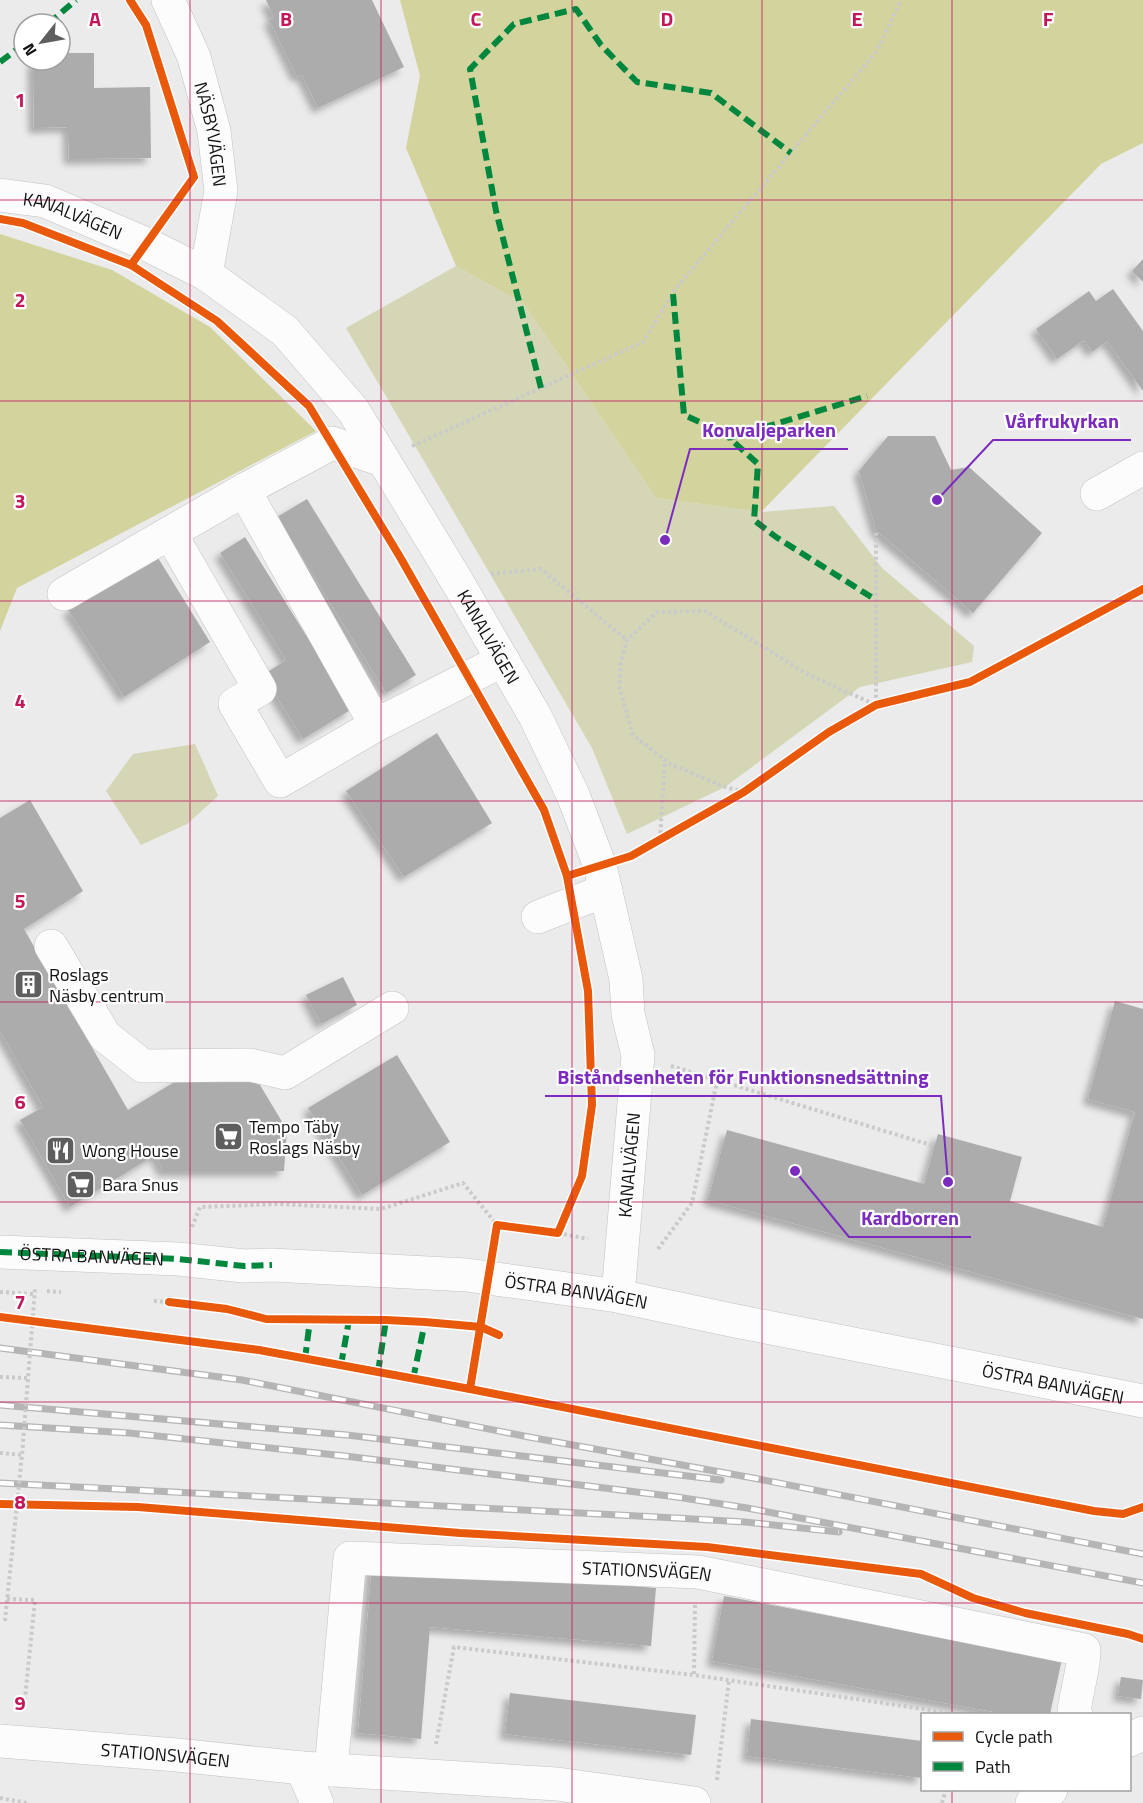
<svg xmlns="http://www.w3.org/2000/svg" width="1143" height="1803" font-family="'Titillium Web',sans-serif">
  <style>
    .green { fill: #d5d6b5 }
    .forest { fill: #d3d39e }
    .building { fill: #abacab; filter: url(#shadow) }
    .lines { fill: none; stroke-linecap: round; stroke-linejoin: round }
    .minor-casing { stroke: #c1c2c1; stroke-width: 34 }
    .path { stroke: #cacaca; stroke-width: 4; stroke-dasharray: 3 3; stroke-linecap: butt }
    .minor { stroke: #fcfcfc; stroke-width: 33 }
    .rail-casing { stroke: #b4b5b4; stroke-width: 7 }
    .rail { stroke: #fff; stroke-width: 4.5; stroke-dasharray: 14; stroke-linecap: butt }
    .path-bridge { stroke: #cacaca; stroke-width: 4; stroke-dasharray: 3 3; stroke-linecap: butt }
    .quiet { stroke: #00873e; stroke-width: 6; stroke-dasharray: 12 6; stroke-linecap: butt }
    .cycleway-casing { stroke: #fff; stroke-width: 11 }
    .cycleway { stroke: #e8590c; stroke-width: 8 }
    .grid { fill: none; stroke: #c2185b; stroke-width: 1.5; stroke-opacity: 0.55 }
    .labels { text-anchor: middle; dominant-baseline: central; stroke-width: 4.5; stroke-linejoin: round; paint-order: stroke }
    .street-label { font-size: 18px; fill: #111211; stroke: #fff }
    .poi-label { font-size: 18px; fill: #111211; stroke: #fff; text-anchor: start }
    .grid-label { font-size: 20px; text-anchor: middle; font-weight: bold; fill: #c2185b; stroke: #fff; stroke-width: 4.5; stroke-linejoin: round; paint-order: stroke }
    .leader { fill: none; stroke: #7b2cbf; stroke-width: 2 }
    .callout-dot { fill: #7b2cbf; stroke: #fff; stroke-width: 2 }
    .callout-label { font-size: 20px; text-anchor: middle; font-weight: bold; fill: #7b2cbf; stroke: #fff; stroke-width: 4.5; stroke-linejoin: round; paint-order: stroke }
  </style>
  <defs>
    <filter id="shadow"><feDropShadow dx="-5.5" dy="5.5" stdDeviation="3" flood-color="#0004"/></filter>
  </defs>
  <rect width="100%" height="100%" fill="#eaebea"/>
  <g class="green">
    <polygon points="456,266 524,304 656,498 761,512 834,506 882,568 974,646 972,662 860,687 725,787 627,834 592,748 346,328"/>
    <polygon points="195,744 218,796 187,824 141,845 106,791 133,754"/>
  </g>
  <g class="forest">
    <polygon points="400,0 1143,0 1143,143 1101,164 761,512 656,498 524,304 456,266 406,148 420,76"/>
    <polygon points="0,234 112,270 210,327 316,431 17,588 0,631"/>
  </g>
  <g class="building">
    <polygon points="266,0 372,0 404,67 318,108 302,75 297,77 269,20 274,18"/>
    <polygon points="60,53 94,53 94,88 150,87 151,158 69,159 68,127 34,128 33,60 60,60"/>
    <polygon points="1143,259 1143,282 1132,271"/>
    <polygon points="1113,289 1143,331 1143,391 1107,341 1092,352 1084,340 1057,359 1036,329 1089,291 1096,301"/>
    <polygon points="888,436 935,436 951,470 969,467 1042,533 973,613 876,530 859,471"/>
    <polygon points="307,499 416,675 386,693 277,517"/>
    <polygon points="245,537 352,709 303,739 263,675 286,660 220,553"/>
    <polygon points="155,553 210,642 124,697 68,610"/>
    <polygon points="437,733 492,823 404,877 346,791"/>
    <polygon points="30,800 83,891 24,929 128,1110 181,1078 257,1080 287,1130 284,1171 163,1171 155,1155 70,1207 20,1120 43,1107 0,1031 0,818"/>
    <polygon points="343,977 357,1005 321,1024 306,995"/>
    <polygon points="1115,1001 1143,1009 1143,1319 708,1200 727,1130 924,1184 938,1134 1022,1157 1010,1201 1103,1227 1135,1112 1088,1099"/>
    <polygon points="397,1055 450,1142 362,1195 308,1108"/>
    <polygon points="372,1564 656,1588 651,1646 430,1627 421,1739 358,1733"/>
    <polygon points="724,1596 1062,1659 1050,1714 999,1714 1000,1713 712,1661"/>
    <polygon points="1121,1677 1143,1680 1141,1699 1118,1696"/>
    <polygon points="510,1693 696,1715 691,1755 505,1734"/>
    <polygon points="751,1719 922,1741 922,1778 747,1756"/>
  </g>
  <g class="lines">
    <defs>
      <g id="minor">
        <path id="s1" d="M168,0L194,57L214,131L221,191L206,274"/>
        <path id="s2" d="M0,195L45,201L146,244L206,274L285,331L353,410L455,578L535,716L573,795L600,866L626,979L628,1014L638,1055L618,1296"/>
        <polyline points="1097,494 1143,468"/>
        <polyline points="170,533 260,689 235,704 280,781 376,725 244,490"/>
        <polyline points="64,594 244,490 332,443 382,460"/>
        <polyline points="376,725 503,660"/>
        <polyline points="538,917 606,890"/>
        <polyline points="51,946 105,1036 143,1066 250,1065 285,1073 392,1008"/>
        <path id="s3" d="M0,1252L178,1259L244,1266L272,1265L467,1275L618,1296L731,1320L1143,1401"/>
        <polyline points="1130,1740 1143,1733"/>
        <path id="s4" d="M0,1741L177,1755L302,1768L557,1784L694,1803"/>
        <polyline points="302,1768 317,1803"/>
        <path id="s5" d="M331,1770L350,1558L698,1572L1084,1650L1083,1664L1074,1710L1076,1714"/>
        <polyline points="1032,1803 1051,1790"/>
      </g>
    </defs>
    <use href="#minor" class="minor-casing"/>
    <g class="path">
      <polyline points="412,446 643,342 676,288 877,51 901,0"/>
      <polyline points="491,574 541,569 627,640"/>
      <polyline points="744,792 725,787 670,764 633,735 619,686 621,661 627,640 657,612 705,611 809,675 876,705 876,530"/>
      <polyline points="660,839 665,760"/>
      <polyline points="671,1066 934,1146"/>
      <polyline points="192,1227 200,1207 279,1204 381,1209 463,1183 497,1225"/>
      <polyline points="558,1233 588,1239"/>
      <polyline points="658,1249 692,1203 717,1081"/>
      <polyline points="47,1291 61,1292"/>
      <polyline points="0,1292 34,1294"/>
      <polyline points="154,1301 169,1302 170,1293"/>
      <polyline points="0,1377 27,1378"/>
      <polyline points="0,1453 22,1455"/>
      <polyline points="0,1504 138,1507 344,1523"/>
      <polyline points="850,1565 921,1574 945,1585"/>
      <polyline points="7,1599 35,1600 24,1708"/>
      <polyline points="695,1605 694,1675 957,1714"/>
      <polyline points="1113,1631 1143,1639"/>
      <polyline points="436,1744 454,1647 694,1675"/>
      <polyline points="717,1780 729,1680"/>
      <polyline points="0,1798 27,1803"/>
      <polyline points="942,1803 946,1790"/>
    </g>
    <use href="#minor" class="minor"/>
    <defs>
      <g id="rail">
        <polyline points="0,1348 242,1380 529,1437 753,1478 1143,1554"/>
        <polyline points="0,1405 347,1435 721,1480"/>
        <polyline points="0,1425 129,1433 345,1456 677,1497 747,1508 1143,1583"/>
        <polyline points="0,1483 676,1518 745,1522 839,1532"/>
      </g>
    </defs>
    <use href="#rail" class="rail-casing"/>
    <use href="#rail" class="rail"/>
    <polyline class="path-bridge" points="5,1621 22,1455 35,1289"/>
    <g class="quiet">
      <polyline points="48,24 76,0"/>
      <polyline points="0,62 24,44"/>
      <polyline points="673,294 684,415 724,433 758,464 754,520 776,537 876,600"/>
      <polyline points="541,388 496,211 470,69 514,24 576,9 601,45 637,82 711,93 791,153"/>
      <polyline points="729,438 867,396"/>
      <path id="s6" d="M0,1252L178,1259L244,1266L272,1265"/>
      <polyline points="305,1359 310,1320"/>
      <polyline points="341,1365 349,1320"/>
      <polyline points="378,1372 386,1320"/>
      <polyline points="413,1379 425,1322"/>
    </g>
    <defs>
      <g id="cycleway">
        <polyline points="130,0 146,25 194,177 131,265"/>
        <polyline points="0,219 23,223 131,265 217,321 309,406 400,557 544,810 567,876 588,991 592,1105 582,1176 558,1233 497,1225 470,1389"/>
        <polyline points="567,876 631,856 744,792 829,732 876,705 970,682 1143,589"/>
        <polyline points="169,1302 227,1309 266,1319 386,1320 425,1322 481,1327 499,1335"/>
        <polyline points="0,1317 259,1350 470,1389 1094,1511 1123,1514 1143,1507"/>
        <polyline points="0,1504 138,1507 460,1533 707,1547 921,1574 973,1598 1025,1613 1128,1634 1143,1639"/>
      </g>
    </defs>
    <use href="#cycleway" class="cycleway-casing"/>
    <use href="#cycleway" class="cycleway"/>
  </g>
  <path class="grid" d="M190,0V1803M381,0V1803M572,0V1803M762,0V1803M952,0V1714M0,200H1143M0,401H1143M0,601H1143M0,801H1143M0,1002H1143M0,1202H1143M0,1402H1143M0,1603H1143M952,1790V1803"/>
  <defs>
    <symbol id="building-square" viewBox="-11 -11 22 22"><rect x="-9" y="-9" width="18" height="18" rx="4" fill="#5d5e5d" stroke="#fff"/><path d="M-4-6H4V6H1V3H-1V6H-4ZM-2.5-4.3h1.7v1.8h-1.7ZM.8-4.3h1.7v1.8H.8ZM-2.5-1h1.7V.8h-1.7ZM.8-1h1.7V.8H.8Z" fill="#fff"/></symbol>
    <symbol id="supermarket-square" viewBox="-11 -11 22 22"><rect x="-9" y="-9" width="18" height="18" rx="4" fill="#5d5e5d" stroke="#fff"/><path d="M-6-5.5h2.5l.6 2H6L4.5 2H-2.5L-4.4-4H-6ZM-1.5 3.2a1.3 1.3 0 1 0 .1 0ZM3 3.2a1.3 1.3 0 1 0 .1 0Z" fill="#fff"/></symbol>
    <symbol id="restaurant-square" viewBox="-11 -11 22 22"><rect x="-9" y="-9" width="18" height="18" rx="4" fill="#5d5e5d" stroke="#fff"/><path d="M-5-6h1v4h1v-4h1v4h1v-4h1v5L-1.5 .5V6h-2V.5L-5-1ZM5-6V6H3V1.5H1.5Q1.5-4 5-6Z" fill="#fff"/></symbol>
  </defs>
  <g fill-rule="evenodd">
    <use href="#building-square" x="12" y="968" width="33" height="33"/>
    <use href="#supermarket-square" x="212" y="1120" width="33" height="33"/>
    <use href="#restaurant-square" x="44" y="1134" width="33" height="33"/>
    <use href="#supermarket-square" x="64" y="1168" width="33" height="33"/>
  </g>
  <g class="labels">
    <g class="street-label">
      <text stroke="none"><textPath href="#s1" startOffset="142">NÄSBYVÄGEN</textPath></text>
      <text stroke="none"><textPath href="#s2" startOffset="76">KANALVÄGEN</textPath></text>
      <text stroke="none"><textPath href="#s2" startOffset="688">KANALVÄGEN</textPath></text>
      <text transform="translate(629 1165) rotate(-85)">KANALVÄGEN</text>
      <text stroke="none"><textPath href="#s6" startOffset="92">ÖSTRA BANVÄGEN</textPath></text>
      <text stroke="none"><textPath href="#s3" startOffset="578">ÖSTRA BANVÄGEN</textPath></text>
      <text stroke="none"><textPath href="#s3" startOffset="1064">ÖSTRA BANVÄGEN</textPath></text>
      <text stroke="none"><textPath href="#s5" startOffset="510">STATIONSVÄGEN</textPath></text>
      <text stroke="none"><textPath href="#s4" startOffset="166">STATIONSVÄGEN</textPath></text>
    </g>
    <g class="poi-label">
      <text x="49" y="974">Roslags<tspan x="49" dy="21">Näsby centrum</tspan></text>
      <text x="249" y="1126">Tempo Täby<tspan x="249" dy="21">Roslags Näsby</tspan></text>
      <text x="82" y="1150">Wong House</text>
      <text x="102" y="1184">Bara Snus</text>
    </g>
  </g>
  <g class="grid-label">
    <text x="95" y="26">A</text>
    <text x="286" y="26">B</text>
    <text x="476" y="26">C</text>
    <text x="667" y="26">D</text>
    <text x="857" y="26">E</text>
    <text x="1048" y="26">F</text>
    <text x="20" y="107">1</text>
    <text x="20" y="307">2</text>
    <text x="20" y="508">3</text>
    <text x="20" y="708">4</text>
    <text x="20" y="908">5</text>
    <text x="20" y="1109">6</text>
    <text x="20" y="1309">7</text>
    <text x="20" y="1509">8</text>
    <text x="20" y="1710">9</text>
  </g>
  <path class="leader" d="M937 500L993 440H1131M665 540L690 449H848M948 1182L941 1096H545M795 1171L849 1237H971"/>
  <g class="callout-dot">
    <circle cx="937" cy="500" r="6"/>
    <circle cx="665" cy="540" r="6"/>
    <circle cx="948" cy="1182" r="6"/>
    <circle cx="795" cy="1171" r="6"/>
  </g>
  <g class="callout-label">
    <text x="1062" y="428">Vårfrukyrkan</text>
    <text x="769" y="437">Konvaljeparken</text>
    <text x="743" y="1084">Biståndsenheten för Funktionsnedsättning</text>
    <text x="910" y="1225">Kardborren</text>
  </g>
  <rect x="921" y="1713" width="210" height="78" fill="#ffffff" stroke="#a0a0a0" stroke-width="1.5"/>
  <rect x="933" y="1732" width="30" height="9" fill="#e8590c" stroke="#a0a0a0" stroke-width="1.5"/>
  <text x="975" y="1743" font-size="18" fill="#111211">Cycle path</text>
  <rect x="933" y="1762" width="30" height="9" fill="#00873e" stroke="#a0a0a0" stroke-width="1.5"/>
  <text x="975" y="1773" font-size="18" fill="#111211">Path</text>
  <g transform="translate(42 42) rotate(239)"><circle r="28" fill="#ffffff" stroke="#a0a0a0" stroke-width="1.5"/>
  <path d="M0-4.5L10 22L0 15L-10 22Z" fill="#5d5e5d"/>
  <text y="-9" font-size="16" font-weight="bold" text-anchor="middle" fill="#111211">N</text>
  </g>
</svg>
